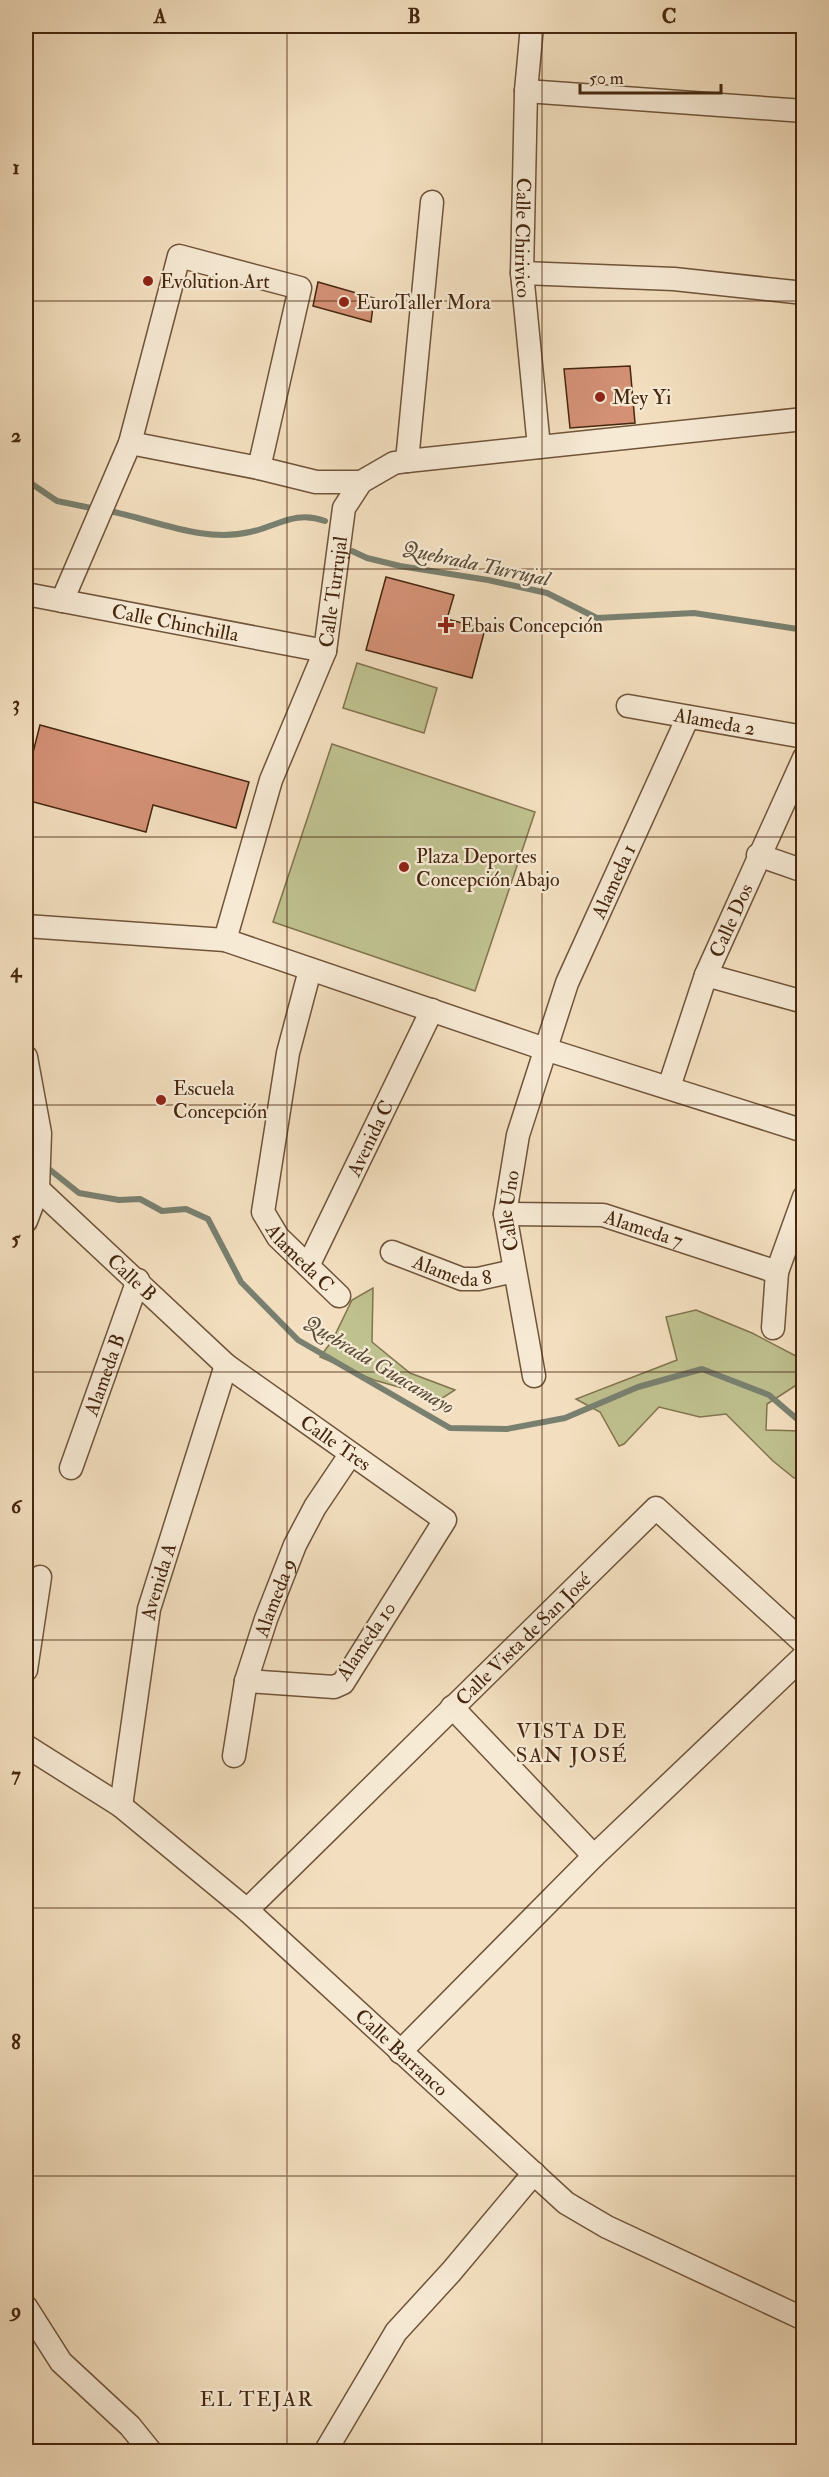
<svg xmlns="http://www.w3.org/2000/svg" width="829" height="2477" font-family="'IM FELL Double Pica',serif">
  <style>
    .green { fill: #bfc18f; stroke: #82744e; stroke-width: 1.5 }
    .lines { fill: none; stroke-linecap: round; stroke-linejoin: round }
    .stream { stroke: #798070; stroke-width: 6 }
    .building { fill: #d49176; stroke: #45260e; stroke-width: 1.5 }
    .minor-casing { stroke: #70543a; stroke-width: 25 }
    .minor { stroke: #f7ead5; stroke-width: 22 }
    .grid { fill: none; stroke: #45260e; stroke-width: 1.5; stroke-opacity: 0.55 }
    .poi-dot { fill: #8f2418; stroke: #f7ead5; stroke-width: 2 }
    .labels { text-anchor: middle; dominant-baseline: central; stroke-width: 4.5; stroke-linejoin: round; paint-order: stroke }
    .street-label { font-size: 20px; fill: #45260e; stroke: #f7ead5 }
    .poi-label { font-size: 20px; fill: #45260e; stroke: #f7ead5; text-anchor: start }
    .water-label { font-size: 21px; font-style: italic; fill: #5a4c37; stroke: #f7ead5 }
    .neighbourhood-label { font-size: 21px; letter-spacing: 1.5px; fill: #45260e; stroke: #f7ead5 }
    .neatline { fill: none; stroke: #45260e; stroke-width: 2 }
    .grid-label { font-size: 20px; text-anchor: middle; font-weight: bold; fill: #45260e }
  </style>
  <rect width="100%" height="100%" fill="#f3dfbf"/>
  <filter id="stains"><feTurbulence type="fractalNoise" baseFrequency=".00333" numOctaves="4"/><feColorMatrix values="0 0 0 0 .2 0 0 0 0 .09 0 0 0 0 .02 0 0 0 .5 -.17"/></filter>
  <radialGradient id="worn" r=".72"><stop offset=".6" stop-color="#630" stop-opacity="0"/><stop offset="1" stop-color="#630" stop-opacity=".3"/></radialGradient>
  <g class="green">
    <polygon points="357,663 437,688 424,733 343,708"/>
    <polygon points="332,744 535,812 475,991 273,922"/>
    <polygon points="373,1288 372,1342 410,1373 455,1390 441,1399 374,1380 320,1357 332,1341 352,1300"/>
    <polygon points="696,1310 752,1333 796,1356 798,1384 767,1404 766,1430 803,1431 803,1477 794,1478 773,1461 726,1414 700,1417 659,1407 624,1444 619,1446 600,1412 576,1399 677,1360 666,1317"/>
  </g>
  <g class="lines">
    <g class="stream">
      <polyline points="26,480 57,501 91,508"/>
      <path d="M109,511C155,520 203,543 250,532C278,526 295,510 325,521"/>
      <polyline points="352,551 367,558 400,566 488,580 547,593 597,618 694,613 804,630"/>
      <polyline points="44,1165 79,1193 119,1200 140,1199 162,1211 186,1209 208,1219 241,1282 298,1340 450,1428 507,1429 565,1418 638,1387 702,1369 769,1395 804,1425"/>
    </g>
  </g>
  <g class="building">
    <polygon points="318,282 374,298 371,322 313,306"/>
    <polygon points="630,366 635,423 570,428 564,369"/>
    <polygon points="386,577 454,595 447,619 485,629 472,678 366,650"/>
    <polygon points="40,725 249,782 236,828 153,805 146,832 26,800 26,780"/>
  </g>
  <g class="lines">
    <defs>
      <g id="minor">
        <path id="s1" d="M532,26L526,91L522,273L539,447"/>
        <polyline points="526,91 804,111"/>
        <polyline points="522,273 674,279 804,293"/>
        <polyline points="130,443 259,468"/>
        <polyline points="407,461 432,202"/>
        <path id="s2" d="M26,594L325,651"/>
        <polyline points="62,601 130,443 179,256 300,288 259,468 316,482 361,482"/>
        <path id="s3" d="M628,706L804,737"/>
        <polyline points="758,855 804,871"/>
        <polyline points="26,926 225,940 545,1049 804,1131"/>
        <path id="s4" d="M225,940L271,780L325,651L344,508L361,482L394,463L407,461L804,419"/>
        <path id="s5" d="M310,970L288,1053L263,1212L278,1237L339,1296"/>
        <polyline points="706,975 804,1002"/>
        <polyline points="26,1057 40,1133 38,1189 26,1221"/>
        <path id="s6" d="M669,1087L706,975L804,758"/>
        <path id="s7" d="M38,1189L226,1365L445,1520L343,1683L334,1687L246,1681"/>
        <path id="s8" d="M505,1214L603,1215L777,1272"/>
        <path id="s9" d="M392,1252L462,1279H478L514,1271"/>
        <path id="s10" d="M308,1266L432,1010"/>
        <polyline points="773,1328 777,1272 804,1197"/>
        <path id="s11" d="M534,1376L505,1214L518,1135L567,983L688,717"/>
        <path id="s12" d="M71,1468L138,1280"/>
        <polyline points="26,1670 40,1577"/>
        <polyline points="452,1707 594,1856"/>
        <path id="s13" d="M26,1746L121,1806L247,1910L566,2203L607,2227L804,2319"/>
        <path id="s14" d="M234,1756L246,1681L266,1619L295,1545L315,1507L350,1455"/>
        <path id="s15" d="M121,1806L149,1609L226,1365"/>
        <path id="s16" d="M247,1910L656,1508L804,1643"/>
        <polyline points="400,2052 594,1856 804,1656"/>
        <polyline points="26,2307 61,2362 130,2426 151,2452"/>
        <polyline points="325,2452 396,2332 451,2272 534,2173"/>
      </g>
    </defs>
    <use href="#minor" class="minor-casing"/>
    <use href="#minor" class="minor"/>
  </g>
  <path class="grid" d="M287,26V2452M542,26V2452M26,301H804M26,569H804M26,837H804M26,1105H804M26,1372H804M26,1640H804M26,1908H804M26,2176H804"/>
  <g class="poi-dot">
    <circle cx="148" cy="281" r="6"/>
    <circle cx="344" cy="302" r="6"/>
    <circle cx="600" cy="397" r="6"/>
    <path d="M443 616h6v6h6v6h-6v6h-6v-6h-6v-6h6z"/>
    <circle cx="404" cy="867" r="6"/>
    <circle cx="161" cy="1100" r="6"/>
  </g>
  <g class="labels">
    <g class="street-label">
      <text stroke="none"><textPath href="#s1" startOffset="212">Calle Chirivico</textPath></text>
      <text stroke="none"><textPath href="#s4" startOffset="366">Calle Turrujal</textPath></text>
      <text stroke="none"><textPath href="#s2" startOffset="152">Calle Chinchilla</textPath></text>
      <text stroke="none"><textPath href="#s3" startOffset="88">Alameda 2</textPath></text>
      <text stroke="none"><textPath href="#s11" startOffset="516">Alameda 1</textPath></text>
      <text stroke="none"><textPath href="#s6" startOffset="178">Calle Dos</textPath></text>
      <text stroke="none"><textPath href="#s10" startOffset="142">Avenida C</textPath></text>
      <text stroke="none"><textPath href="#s11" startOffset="168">Calle Uno</textPath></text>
      <text stroke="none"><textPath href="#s8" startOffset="141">Alameda 7</textPath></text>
      <text stroke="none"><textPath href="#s5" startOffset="306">Alameda C</textPath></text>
      <text stroke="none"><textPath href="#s9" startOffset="64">Alameda 8</textPath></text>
      <text stroke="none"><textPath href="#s7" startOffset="129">Calle B</textPath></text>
      <text stroke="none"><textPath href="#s12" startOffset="99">Alameda B</textPath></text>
      <text stroke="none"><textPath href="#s7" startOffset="392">Calle Tres</textPath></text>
      <text stroke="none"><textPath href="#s15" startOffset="228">Avenida A</textPath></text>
      <text stroke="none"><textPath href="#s14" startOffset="164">Alameda 9</textPath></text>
      <text stroke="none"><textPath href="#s16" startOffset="387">Calle Vista de San José</textPath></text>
      <text transform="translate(366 1641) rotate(-56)">Alameda 10</text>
      <text stroke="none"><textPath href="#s13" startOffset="486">Calle Barranco</textPath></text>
    </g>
    <g class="poi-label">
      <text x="160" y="281">Evolution Art</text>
      <text x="356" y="302">EuroTaller Mora</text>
      <text x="612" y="397">Mey Yi</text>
      <text x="460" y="625">Ebais Concepción</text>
      <text x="416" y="856">Plaza Deportes<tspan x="416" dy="23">Concepción Abajo</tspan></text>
      <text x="173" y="1088">Escuela<tspan x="173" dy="23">Concepción</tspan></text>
    </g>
    <g class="water-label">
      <text transform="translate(476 564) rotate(12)">Quebrada Turrujal</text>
      <text transform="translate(379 1365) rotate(31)">Quebrada Guacamayo</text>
    </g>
    <g class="neighbourhood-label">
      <text x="572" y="1731">VISTA DE<tspan x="572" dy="24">SAN JOSÉ</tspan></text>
      <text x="257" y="2399">EL TEJAR</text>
    </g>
  </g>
  <rect width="829" height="2477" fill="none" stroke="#f3dfbf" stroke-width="66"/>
  <path d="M580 84v9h141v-9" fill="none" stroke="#45260e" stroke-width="3"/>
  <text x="589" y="84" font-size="18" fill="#45260e" stroke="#f7ead5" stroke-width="4.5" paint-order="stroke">50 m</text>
  <rect x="33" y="33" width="763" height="2411" class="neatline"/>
  <g class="grid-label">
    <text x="160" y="23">A</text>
    <text x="414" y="23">B</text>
    <text x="669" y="23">C</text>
    <text x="16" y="174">1</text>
    <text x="16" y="442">2</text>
    <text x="16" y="710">3</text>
    <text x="16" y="977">4</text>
    <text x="16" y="1245">5</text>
    <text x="16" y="1513">6</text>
    <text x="16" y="1781">7</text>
    <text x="16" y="2049">8</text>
    <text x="16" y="2317">9</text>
  </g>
  <rect width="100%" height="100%" filter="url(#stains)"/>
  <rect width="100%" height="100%" fill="url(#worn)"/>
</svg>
